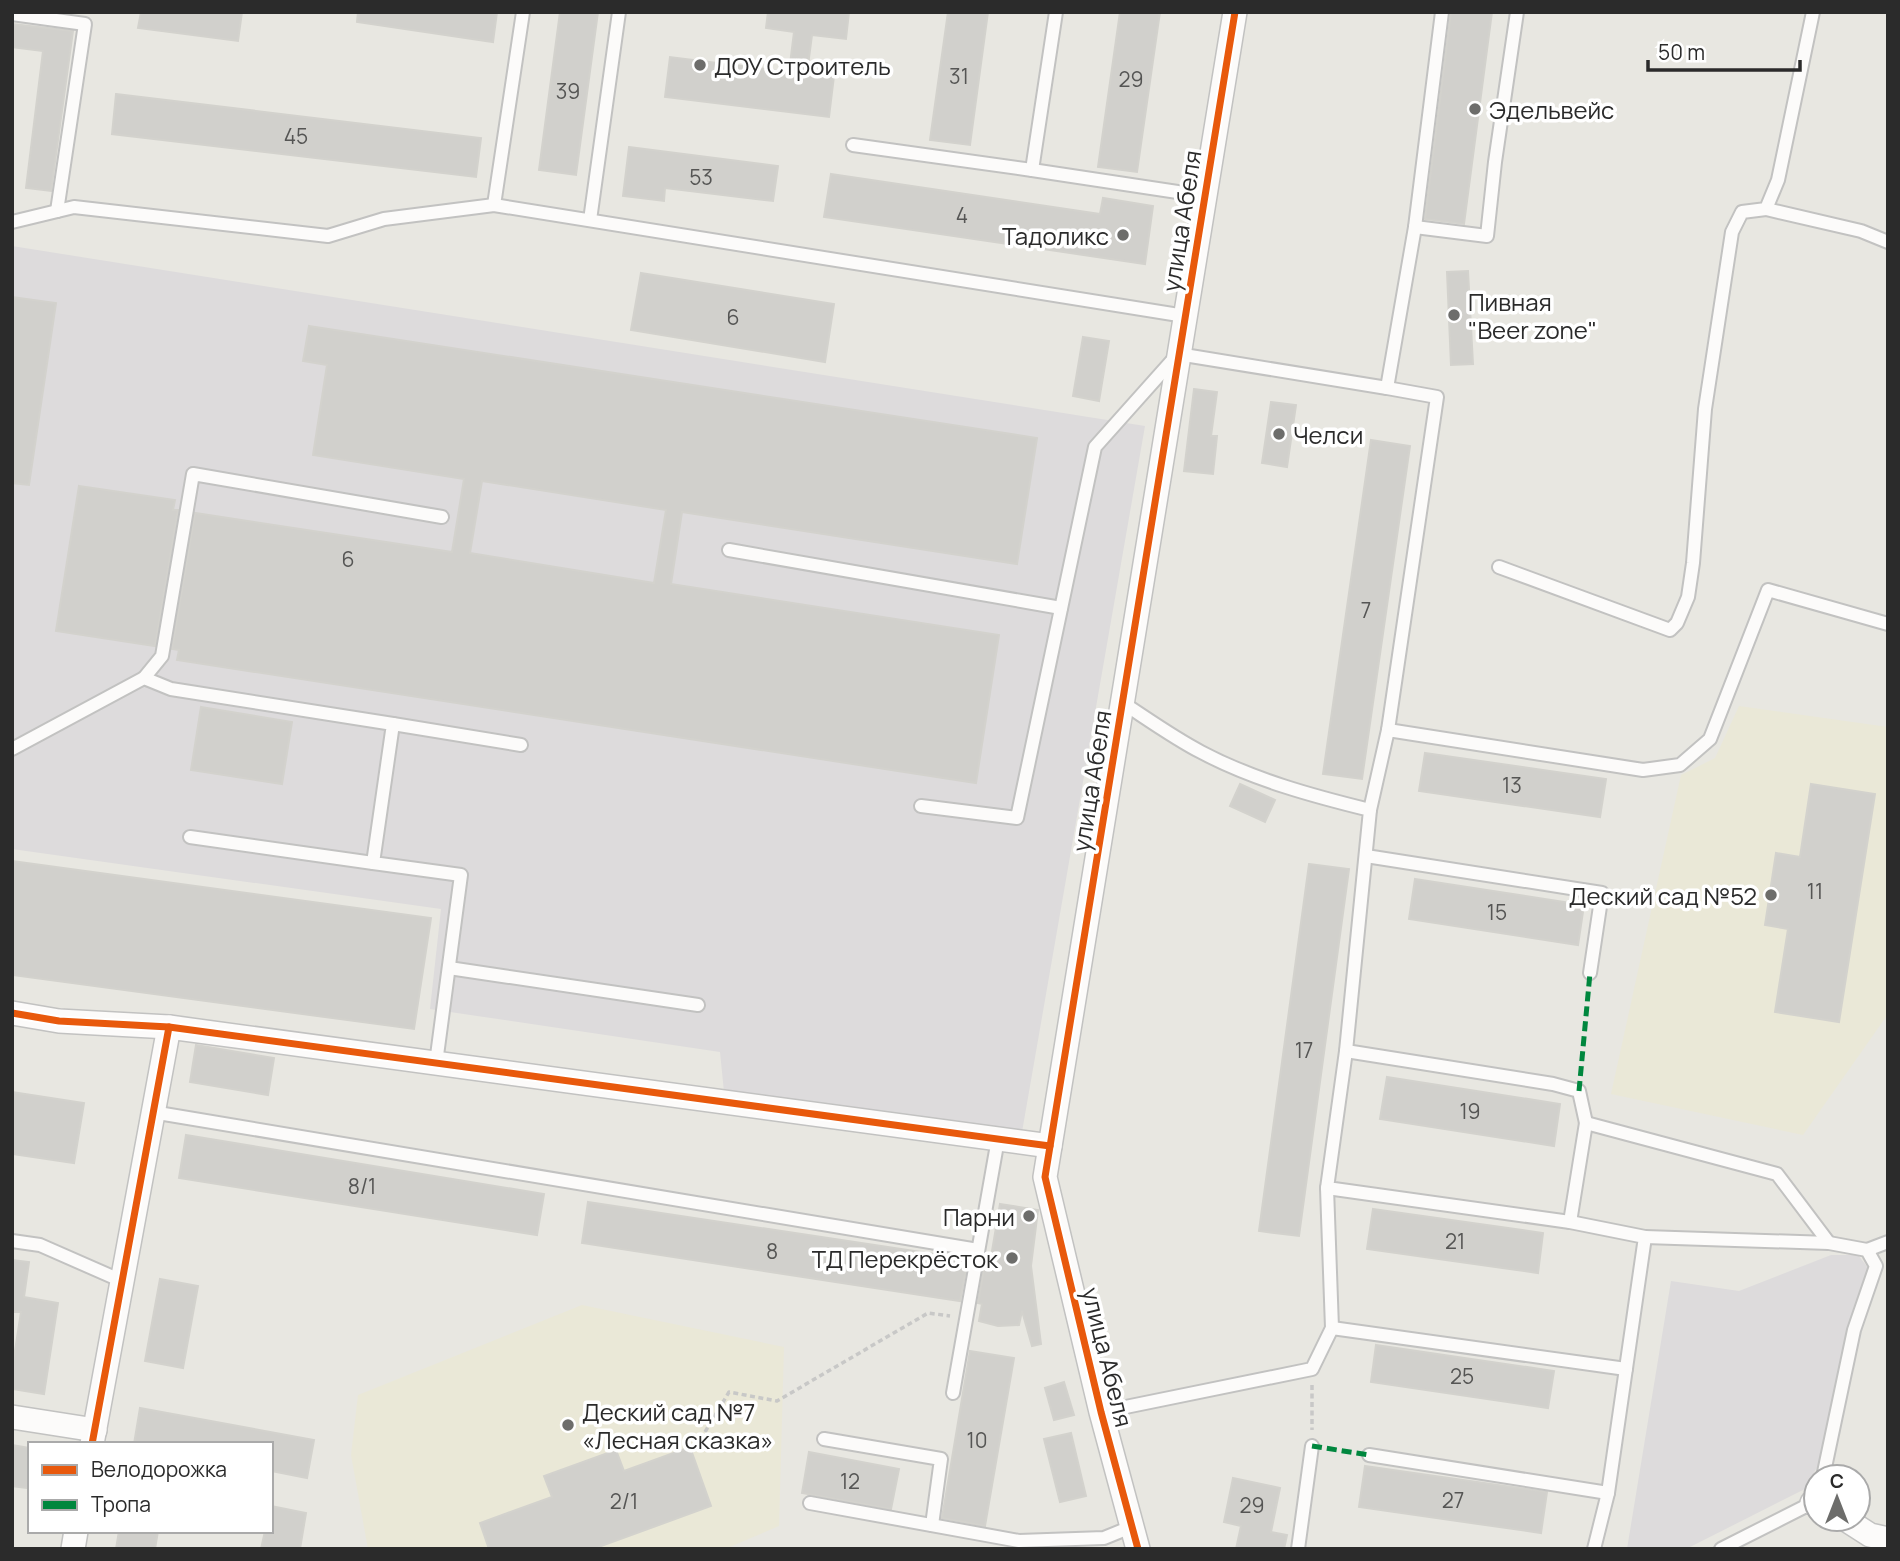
<svg xmlns="http://www.w3.org/2000/svg" width="1900" height="1561" font-family="Manrope,sans-serif">
  <style>
    .industrial { fill: #dddbdc }
    .education { fill: #eae8d7 }
    .building { fill: #d1d0cc; stroke: #d3d2cd; stroke-width: 2; fill-rule: evenodd }
    .lines { fill: none; stroke-linecap: round; stroke-linejoin: round }
    .lane-casing { stroke: #c2c2c1; stroke-width: 16 }
    .street-casing { stroke: #c2c2c1; stroke-width: 26 }
    .path { stroke: #c8c8c7; stroke-width: 3.5; stroke-dasharray: 5 3.5; stroke-linecap: butt }
    .lane { stroke: #fcfbfa; stroke-width: 12 }
    .street { stroke: #fcfbfa; stroke-width: 23 }
    .quiet { stroke: #00873e; stroke-width: 5; stroke-dasharray: 10 5; stroke-linecap: butt }
    .cycleway-casing { stroke: #fff; stroke-width: 11 }
    .cycleway { stroke: #e8590c; stroke-width: 7 }
    .poi-dot { fill: #6d6d6b; stroke: #fff; stroke-width: 2.5 }
    .labels { text-anchor: middle; dominant-baseline: central; stroke-width: 7; stroke-linejoin: round; paint-order: stroke }
    .number-label { font-size: 21px; fill: #555554 }
    .poi-label { font-size: 24px; fill: #2b2b2b; stroke: #fff; text-anchor: start }
    .street-label { font-size: 24px; fill: #2b2b2b; stroke: #fff }
  </style>
  <rect width="100%" height="100%" fill="#e8e7e1"/>
  <g class="industrial">
    <polygon points="12,246 1145,426 1022,1132 724,1092 720,1052 430,1009 441,909 12,849"/>
    <polygon points="1831,1255 1858,1255 1876,1278 1851,1317 1827,1449 1805,1489 1686,1549 1627,1549 1671,1281 1739,1291"/>
  </g>
  <g class="education">
    <polygon points="1739,706 1888,727 1888,1014 1803,1135 1611,1094 1681,775 1715,758"/>
    <polygon points="582,1305 784,1347 779,1526 725,1549 368,1549 351,1455 358,1395"/>
  </g>
  <g class="building">
    <polygon points="141,12 242,12 238,41 138,28"/>
    <polygon points="358,12 497,12 493,42 357,22"/>
    <polygon points="560,12 598,12 576,175 539,170"/>
    <polygon points="768,12 849,12 846,39 812,35 807,73 834,76 829,117 665,97 670,57 789,72 794,32 766,28"/>
    <polygon points="948,12 988,12 970,145 930,140"/>
    <polygon points="1120,12 1160,12 1137,172 1098,167"/>
    <polygon points="1451,12 1492,12 1464,224 1425,219"/>
    <polygon points="12,24 73,31 51,191 26,188 43,51 12,47"/>
    <polygon points="116,94 481,138 476,177 112,134"/>
    <polygon points="629,147 778,166 773,201 665,188 664,201 623,196"/>
    <polygon points="831,174 1100,214 1103,198 1153,206 1145,264 824,217"/>
    <polygon points="1468,271 1473,364 1451,365 1447,272"/>
    <polygon points="641,273 834,304 825,362 631,330"/>
    <polygon points="12,297 56,303 29,485 12,483"/>
    <path d="M309,326L1037,438L1017,564L682,512L671,584L999,635L976,783L177,660L179,650L172,649L195,513L452,552L464,479L313,455L327,365L303,361ZM482,481L666,510L654,583L470,553Z"/>
    <polygon points="1083,337 1109,341 1099,401 1073,396"/>
    <polygon points="1194,389 1217,392 1211,436 1217,436 1213,474 1184,471"/>
    <polygon points="1271,402 1296,405 1287,467 1262,463"/>
    <polygon points="1371,440 1410,446 1362,779 1323,774"/>
    <polygon points="79,486 175,500 173,510 178,510 155,646 56,631"/>
    <polygon points="201,707 292,722 282,784 191,770"/>
    <polygon points="1425,753 1606,779 1600,817 1419,791"/>
    <polygon points="1240,784 1275,800 1265,822 1230,806"/>
    <polygon points="1811,784 1875,794 1839,1022 1775,1012 1788,929 1765,925 1776,853 1800,857"/>
    <polygon points="12,861 431,918 414,1029 12,975"/>
    <polygon points="1309,864 1349,869 1299,1236 1259,1231"/>
    <polygon points="1415,879 1584,905 1578,945 1409,919"/>
    <polygon points="196,1045 274,1058 268,1095 190,1082"/>
    <polygon points="1387,1077 1560,1104 1554,1146 1380,1119"/>
    <polygon points="12,1092 84,1103 74,1163 12,1154"/>
    <polygon points="186,1135 544,1194 537,1235 179,1178"/>
    <polygon points="588,1202 968,1259 960,1301 582,1243"/>
    <polygon points="1000,1204 1038,1210 1031,1266 1041,1344 1032,1346 1022,1311 1019,1325 998,1326 979,1321 982,1304 978,1303 985,1262 990,1263"/>
    <polygon points="1373,1209 1543,1233 1538,1273 1367,1249"/>
    <polygon points="12,1260 29,1262 24,1297 58,1303 44,1394 12,1389 12,1370 21,1312 12,1312"/>
    <polygon points="160,1279 198,1286 183,1368 145,1361"/>
    <polygon points="1376,1345 1554,1371 1548,1408 1371,1382"/>
    <polygon points="970,1351 1014,1358 985,1526 942,1518"/>
    <polygon points="1064,1382 1074,1415 1054,1420 1045,1388"/>
    <polygon points="140,1408 314,1440 307,1478 271,1471 271,1444 134,1444"/>
    <polygon points="1071,1433 1086,1496 1060,1502 1044,1439"/>
    <polygon points="12,1445 30,1448 28,1488 12,1486"/>
    <polygon points="690,1447 711,1506 593,1549 489,1549 480,1523 552,1497 544,1476 616,1450 624,1471"/>
    <polygon points="809,1452 899,1469 891,1509 802,1493"/>
    <polygon points="1365,1466 1547,1492 1541,1533 1359,1507"/>
    <polygon points="1233,1478 1280,1488 1271,1532 1287,1535 1284,1549 1236,1549 1241,1526 1224,1522"/>
    <polygon points="271,1506 306,1513 300,1549 261,1549 265,1531 271,1531"/>
    <polygon points="119,1531 158,1531 155,1549 116,1549"/>
  </g>
  <g class="lines">
    <defs>
      <g id="lane">
        <polyline points="1056,12 1032,170 1204,196"/>
        <polyline points="12,14 85,24 57,211"/>
        <polyline points="853,145 1032,170"/>
        <polyline points="494,205 523,12"/>
        <polyline points="1766,209 1861,231 1888,242"/>
        <polyline points="590,220 619,12"/>
        <polyline points="12,222 74,207 328,236 384,219 494,205 1185,316"/>
        <polyline points="1415,227 1487,236 1495,162 1517,12"/>
        <polyline points="1387,388 1437,397 1388,730"/>
        <polyline points="729,550 1061,608"/>
        <polyline points="1499,567 1670,630 1677,623 1688,597 1693,563 1705,409 1732,232 1742,212 1766,209 1778,180 1813,12"/>
        <polyline points="144,678 162,656 193,474 442,517"/>
        <path d="M1123,703C1149,720 1174,738 1201,752C1254,780 1313,796 1370,810L1346,1051L1327,1188L1570,1222L1645,1237L1608,1493L1594,1549"/>
        <polyline points="393,724 521,745"/>
        <polyline points="12,749 144,678 171,689 393,724 373,863 461,875 436,1063"/>
        <polyline points="921,806 1017,818 1095,447 1178,354 1387,388 1415,227 1442,12"/>
        <polyline points="1370,810 1388,730 1643,770 1680,765 1710,739 1768,590 1888,624"/>
        <polyline points="190,837 373,863"/>
        <polyline points="1366,856 1602,893 1590,973"/>
        <polyline points="449,968 698,1005"/>
        <polyline points="1346,1051 1553,1084 1579,1091 1586,1123"/>
        <polyline points="152,1112 978,1250"/>
        <polyline points="1570,1222 1586,1123 1777,1174 1829,1243"/>
        <polyline points="1645,1237 1829,1243 1867,1250 1876,1266 1854,1330 1823,1477"/>
        <polyline points="12,1241 40,1245 122,1281"/>
        <polyline points="1867,1250 1888,1242"/>
        <polyline points="1332,1328 1626,1369"/>
        <polyline points="953,1393 998,1139"/>
        <polyline points="1101,1412 1312,1369 1332,1328 1327,1188"/>
        <polyline points="824,1439 941,1459 932,1525"/>
        <polyline points="1369,1455 1608,1493"/>
        <polyline points="810,1503 1019,1541 1104,1538 1131,1527"/>
        <polyline points="1298,1549 1312,1446"/>
        <polyline points="1721,1549 1812,1503 1814,1498"/>
      </g>
      <g id="street">
        <polyline points="12,1013 59,1021 169,1027 1050,1146"/>
        <polyline points="12,1417 95,1430"/>
        <polyline points="92,1444 169,1027"/>
        <polyline points="1812,1503 1816,1504"/>
        <polyline points="1845,1519 1870,1535 1888,1539"/>
        <polyline points="73,1549 76,1531"/>
        <polyline points="1138,1549 1101,1412 1045,1177 1235,12"/>
      </g>
    </defs>
    <use href="#lane" class="lane-casing"/>
    <use href="#street" class="street-casing"/>
    <g class="path">
      <polyline points="1312,1385 1312,1430"/>
      <polyline points="705,1432 729,1392 777,1401 928,1313 950,1316"/>
    </g>
    <use href="#lane" class="lane"/>
    <use href="#street" class="street"/>
    <g class="quiet">
      <polyline points="1579,1091 1590,973"/>
      <polyline points="1312,1446 1369,1455"/>
    </g>
    <defs>
      <g id="cycleway">
        <polyline points="12,1013 59,1021 169,1027 1050,1146"/>
        <polyline points="92,1444 169,1027"/>
        <polyline points="1138,1549 1101,1412 1045,1177 1235,12"/>
      </g>
    </defs>
    <use href="#cycleway" class="cycleway-casing"/>
    <use href="#cycleway" class="cycleway"/>
  </g>
  <g class="poi-dot">
    <circle cx="700" cy="65" r="7"/>
    <circle cx="1475" cy="109" r="7"/>
    <circle cx="1123" cy="235" r="7"/>
    <circle cx="1454" cy="315" r="7"/>
    <circle cx="1279" cy="434" r="7"/>
    <circle cx="1771" cy="895" r="7"/>
    <circle cx="1029" cy="1216" r="7"/>
    <circle cx="1012" cy="1258" r="7"/>
    <circle cx="568" cy="1425" r="7"/>
  </g>
  <g class="labels">
    <g class="number-label">
      <text x="959" y="76">31</text>
      <text x="1131" y="79">29</text>
      <text x="568" y="91">39</text>
      <text x="296" y="136">45</text>
      <text x="701" y="177">53</text>
      <text x="962" y="215">4</text>
      <text x="733" y="317">6</text>
      <text x="348" y="559">6</text>
      <text x="1366" y="610">7</text>
      <text x="1512" y="785">13</text>
      <text x="1815" y="891">11</text>
      <text x="1497" y="912">15</text>
      <text x="1304" y="1050">17</text>
      <text x="1470" y="1111">19</text>
      <text x="362" y="1186">8/1</text>
      <text x="1455" y="1241">21</text>
      <text x="772" y="1251">8</text>
      <text x="1462" y="1376">25</text>
      <text x="977" y="1440">10</text>
      <text x="850" y="1481">12</text>
      <text x="1453" y="1500">27</text>
      <text x="624" y="1501">2/1</text>
      <text x="1252" y="1505">29</text>
    </g>
    <g class="poi-label">
      <text x="714" y="65">ДОУ Строитель</text>
      <text x="1489" y="109">Эдельвейс</text>
      <text x="1109" y="235" text-anchor="end">Тадоликс</text>
      <text x="1468" y="301">Пивная<tspan x="1468" dy="28">"Beer zone"</tspan></text>
      <text x="1293" y="434">Челси</text>
      <text x="1757" y="895" text-anchor="end">Деский сад №52</text>
      <text x="1015" y="1216" text-anchor="end">Парни</text>
      <text x="998" y="1258" text-anchor="end">ТД Перекрёсток</text>
      <text x="582" y="1411">Деский сад №7<tspan x="582" dy="28">«Лесная сказка»</tspan></text>
    </g>
    <g class="street-label">
      <text transform="translate(1181 221) rotate(-81)">улица Абеля</text>
      <text transform="translate(1091 781) rotate(-81)">улица Абеля</text>
      <text transform="translate(1108 1357) rotate(76)">улица Абеля</text>
    </g>
  </g>
  <rect width="1900" height="1561" fill="none" stroke="#2b2b2b" stroke-width="28"/>
  <rect x="28" y="1442" width="245" height="91" fill="#ffffff" stroke="#aaaaaa" stroke-width="2"/>
  <rect x="42" y="1465" width="35" height="10" fill="#e8590c" stroke="#aaaaaa" stroke-width="2"/>
  <text x="91" y="1477" font-size="21" fill="#2b2b2b">Велодорожка</text>
  <rect x="42" y="1500" width="35" height="10" fill="#00873e" stroke="#aaaaaa" stroke-width="2"/>
  <text x="91" y="1512" font-size="21" fill="#2b2b2b">Тропа</text>
  <g transform="translate(1837 1498)"><circle r="33" fill="#ffffff" stroke="#aaaaaa" stroke-width="2"/>
  <path d="M0-5L12 26L0 18L-12 26Z" fill="#6d6d6b"/>
  <text y="-10" font-size="19" font-weight="bold" text-anchor="middle" fill="#2b2b2b">С</text>
  </g>
  <path d="M1648 60v10h152v-10" fill="none" stroke="#2b2b2b" stroke-width="3.5"/>
  <text x="1658" y="60" font-size="21" fill="#2b2b2b" stroke="#ffffff" stroke-width="5" paint-order="stroke">50 m</text>
</svg>
